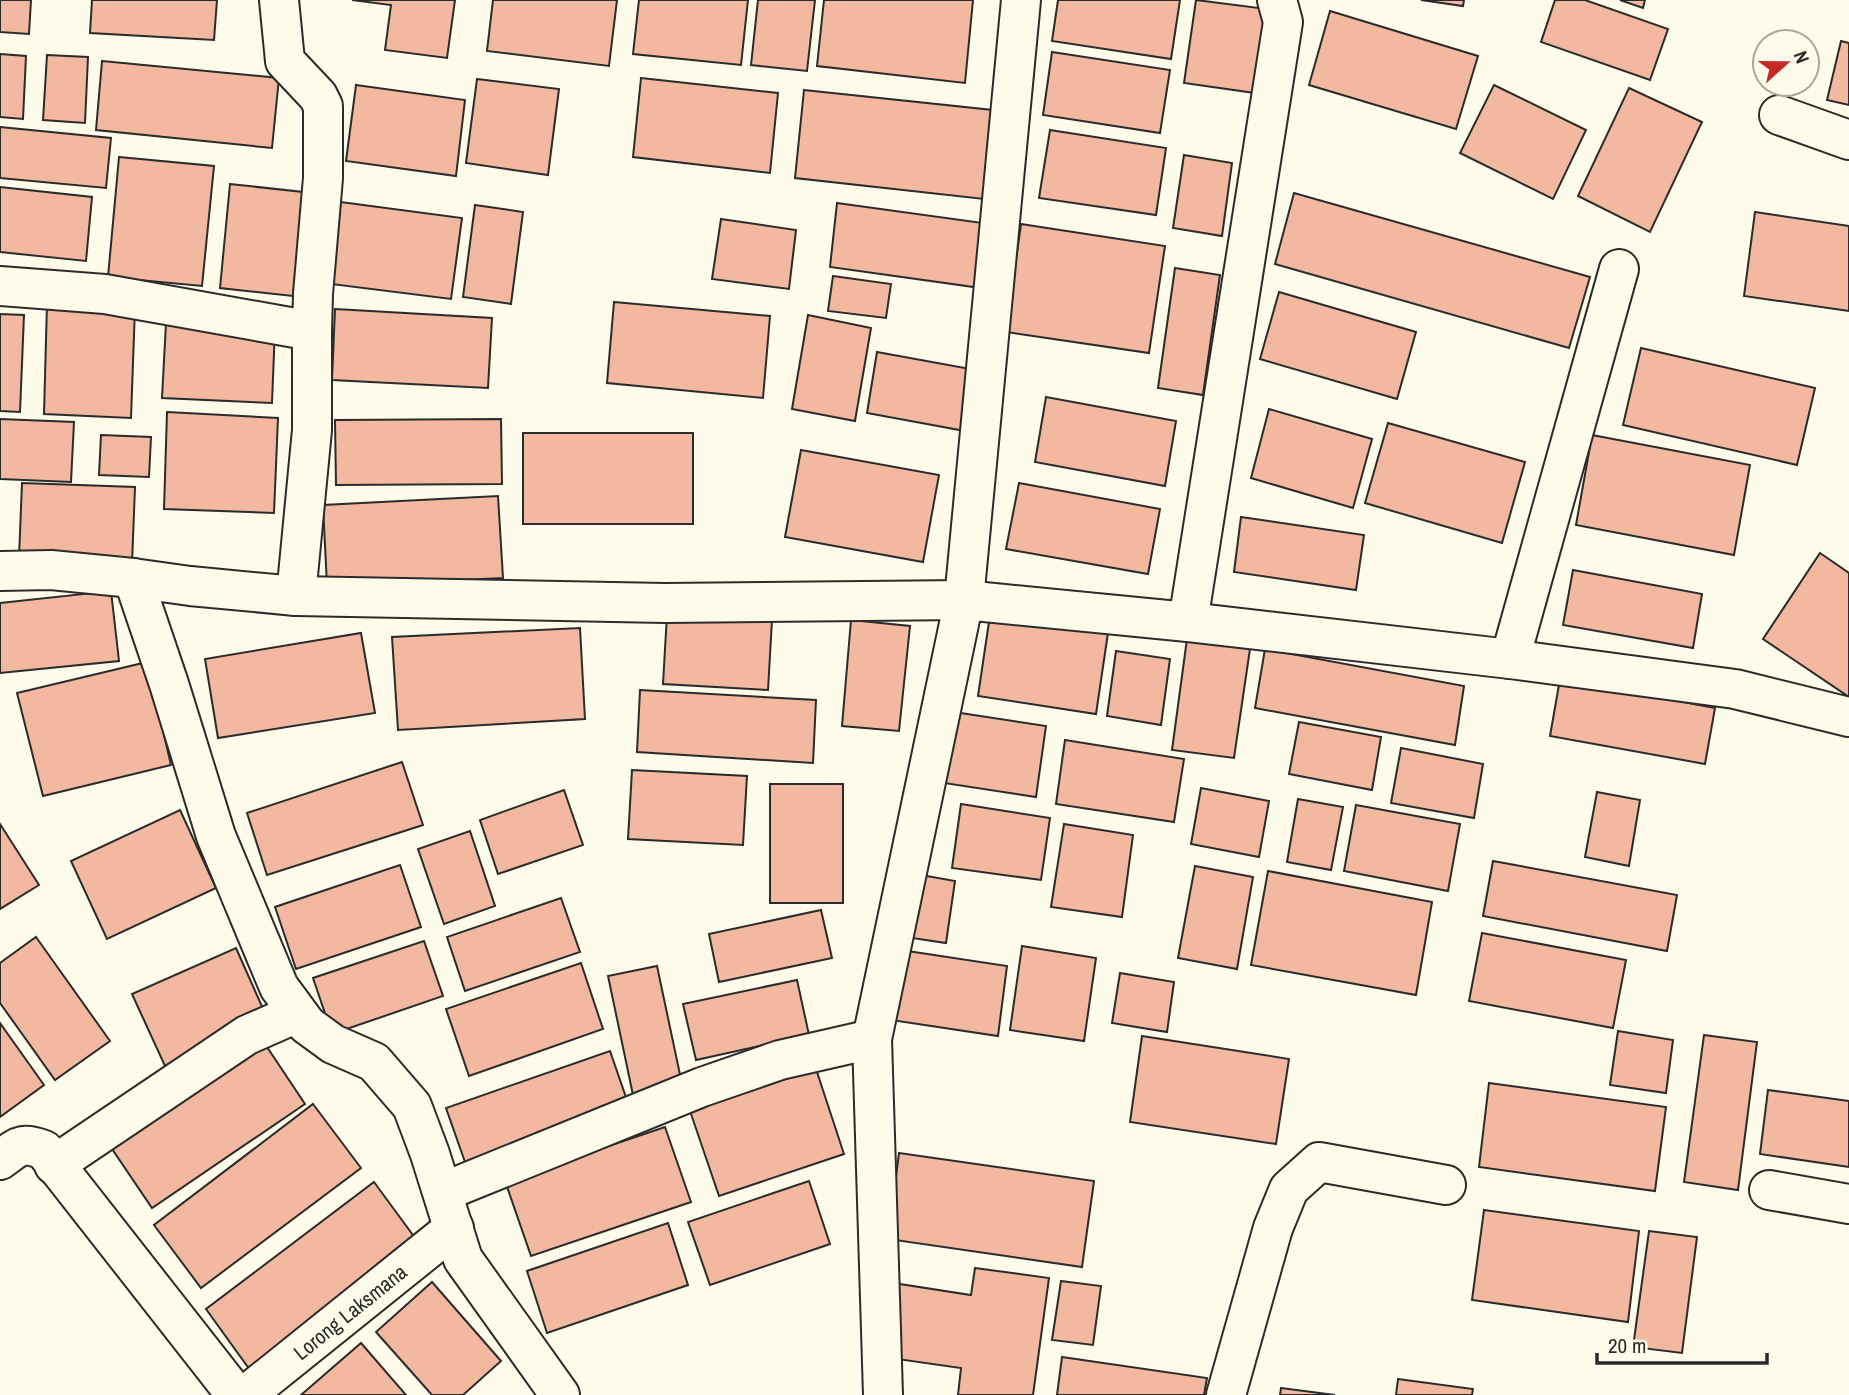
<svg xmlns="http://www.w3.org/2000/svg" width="1849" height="1395" font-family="'Archivo Narrow',sans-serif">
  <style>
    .building { fill: #f2b8a0; stroke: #2b2b2b; stroke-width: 2 }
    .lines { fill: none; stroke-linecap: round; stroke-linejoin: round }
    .minor-casing { stroke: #2b2b2b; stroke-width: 42 }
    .minor { stroke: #fdfbea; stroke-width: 38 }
    .labels { text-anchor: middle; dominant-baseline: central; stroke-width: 5; stroke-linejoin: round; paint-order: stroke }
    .street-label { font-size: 21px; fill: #2b2b2b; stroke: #fdfbea }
  </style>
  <rect width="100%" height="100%" fill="#fdfbea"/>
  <g class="building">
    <polygon points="0,0 31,0 29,34 0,32"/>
    <polygon points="92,0 217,0 214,40 90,33"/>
    <polygon points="352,0 455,0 447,58 385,50 391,5"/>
    <polygon points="493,0 617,0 609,66 487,51"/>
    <polygon points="639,0 748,0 741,65 633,54"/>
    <polygon points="758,0 815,0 807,71 751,65"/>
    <polygon points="824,0 973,0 965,83 817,66"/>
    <polygon points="1058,0 1180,0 1171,59 1052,41"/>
    <polygon points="1196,0 1267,9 1255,93 1184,83"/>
    <polygon points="1421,0 1464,0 1463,6"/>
    <polygon points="1555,0 1585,0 1668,29 1650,80 1541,42"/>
    <polygon points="1620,0 1645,0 1643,8"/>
    <polygon points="1330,11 1478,56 1456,129 1309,85"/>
    <polygon points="1841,41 1849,43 1849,105 1827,100"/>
    <polygon points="1052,52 1170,70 1160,133 1043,115"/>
    <polygon points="0,54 26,56 23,119 0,117"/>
    <polygon points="47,55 88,57 85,123 43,120"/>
    <polygon points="102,61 279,78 272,148 96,130"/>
    <polygon points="641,78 778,93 770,173 633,157"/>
    <polygon points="477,79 559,89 548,175 466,163"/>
    <polygon points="356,85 465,100 456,176 346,161"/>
    <polygon points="1494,85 1586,130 1553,199 1460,153"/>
    <polygon points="1629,88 1702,122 1650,232 1578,196"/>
    <polygon points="804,90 1002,111 993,200 795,178"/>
    <polygon points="0,127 111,138 106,188 0,178"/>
    <polygon points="1050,130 1166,148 1156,215 1039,198"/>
    <polygon points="1184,155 1232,163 1222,236 1173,228"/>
    <polygon points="119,157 214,166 202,286 108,277"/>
    <polygon points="230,184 303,192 293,296 220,288"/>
    <polygon points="0,187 92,197 86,261 0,252"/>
    <polygon points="1294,193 1590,277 1569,348 1275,264"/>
    <polygon points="333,201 462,218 451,299 323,283"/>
    <polygon points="837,203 990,224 981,288 830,267"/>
    <polygon points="475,205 523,212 511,304 463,297"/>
    <polygon points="1755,212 1849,226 1849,311 1744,296"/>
    <polygon points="721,219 796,230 789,289 712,279"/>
    <polygon points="1021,224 1165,246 1149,353 1006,332"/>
    <polygon points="1175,268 1220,275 1203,395 1158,388"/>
    <polygon points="833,276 891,284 886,318 828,311"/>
    <polygon points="1279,292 1416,332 1397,399 1260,359"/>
    <polygon points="614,302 770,316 763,398 607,383"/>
    <polygon points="47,303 135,307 131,418 44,414"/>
    <polygon points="335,309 492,318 488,388 332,380"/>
    <polygon points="0,314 24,315 20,412 0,411"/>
    <polygon points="808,315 871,328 855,421 792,409"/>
    <polygon points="166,323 275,327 272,403 162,398"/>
    <polygon points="1641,348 1815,388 1797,465 1623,425"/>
    <polygon points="877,352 976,370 965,431 867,413"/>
    <polygon points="1046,397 1176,421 1165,486 1035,462"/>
    <polygon points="1269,409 1372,439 1353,508 1251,478"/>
    <polygon points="167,412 278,418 274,513 164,509"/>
    <polygon points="0,419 74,422 71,482 0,479"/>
    <polygon points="501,419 502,484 336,485 335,420"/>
    <polygon points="1388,423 1525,462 1502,543 1365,503"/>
    <rect x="523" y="433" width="170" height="91"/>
    <polygon points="101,435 151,437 149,477 99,475"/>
    <polygon points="1592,435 1750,465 1734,555 1576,525"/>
    <polygon points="801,450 939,475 923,562 785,537"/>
    <polygon points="22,483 135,487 132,564 19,558"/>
    <polygon points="1019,483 1160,509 1148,574 1006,549"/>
    <polygon points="498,496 503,578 327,586 323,505"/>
    <polygon points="1241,517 1364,535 1356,590 1234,572"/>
    <polygon points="1820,553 1849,573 1849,697 1763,639"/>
    <polygon points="1573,570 1702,594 1693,648 1563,625"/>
    <polygon points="111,591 119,661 0,673 0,603"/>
    <polygon points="667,614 772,620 768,690 663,684"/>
    <polygon points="990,615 1108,633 1096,714 978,696"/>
    <polygon points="851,620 910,626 899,731 842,726"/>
    <polygon points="580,628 585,719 398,730 392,637"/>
    <polygon points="361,633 375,713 218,738 205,659"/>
    <polygon points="1187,639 1250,649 1234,758 1172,750"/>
    <polygon points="1265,649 1464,686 1455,745 1255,708"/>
    <polygon points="1116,651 1170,659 1161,725 1107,716"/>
    <polygon points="147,662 171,765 43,796 17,693"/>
    <polygon points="1560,679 1715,708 1705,764 1550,736"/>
    <polygon points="640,690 816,700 813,763 637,752"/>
    <polygon points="954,712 1046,726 1036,797 944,783"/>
    <polygon points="1299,722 1381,737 1372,790 1289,774"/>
    <polygon points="1065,740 1184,759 1174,822 1056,804"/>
    <polygon points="1401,748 1483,764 1474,818 1391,803"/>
    <polygon points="402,762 423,825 267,875 247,813"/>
    <polygon points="632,770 747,776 743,845 628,839"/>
    <rect x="770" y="784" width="73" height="119"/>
    <polygon points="1201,788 1269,801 1259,857 1191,844"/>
    <polygon points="564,790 583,845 498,874 480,820"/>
    <polygon points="1597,792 1640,800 1629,866 1585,857"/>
    <polygon points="1298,799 1343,807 1331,870 1287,862"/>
    <polygon points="961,804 1050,818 1041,880 952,868"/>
    <polygon points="1356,805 1460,824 1448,891 1344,871"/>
    <polygon points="180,810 216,888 107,939 71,861"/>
    <polygon points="0,824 39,885 0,909"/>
    <polygon points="1064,824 1133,835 1122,917 1051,907"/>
    <polygon points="470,831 495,906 444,924 418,849"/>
    <polygon points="1493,861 1677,895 1667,951 1483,916"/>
    <polygon points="400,865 421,927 296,969 275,907"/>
    <polygon points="1195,866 1253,877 1237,969 1178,958"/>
    <polygon points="1268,871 1432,902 1416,995 1251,965"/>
    <polygon points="921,875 955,881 946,943 912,938"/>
    <polygon points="561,898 580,952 465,991 447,937"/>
    <polygon points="821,910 832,958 719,982 709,934"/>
    <polygon points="1482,933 1626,960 1613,1028 1469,1001"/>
    <polygon points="36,937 110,1041 55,1080 0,1003 0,963"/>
    <polygon points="424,941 443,996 332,1034 313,978"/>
    <polygon points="1022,946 1096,958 1084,1041 1010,1030"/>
    <polygon points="236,948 268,1020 165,1066 132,994"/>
    <polygon points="901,950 1007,966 998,1036 891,1020"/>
    <polygon points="581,963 603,1029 469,1076 446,1009"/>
    <polygon points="657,966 682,1084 633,1095 608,976"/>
    <polygon points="1120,973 1174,982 1167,1032 1112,1023"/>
    <polygon points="797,980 809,1035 696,1060 683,1004"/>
    <polygon points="0,1023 44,1085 0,1117"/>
    <polygon points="1618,1031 1673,1040 1666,1093 1610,1085"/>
    <polygon points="259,1035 305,1104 152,1208 106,1140"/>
    <polygon points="1704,1035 1757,1042 1738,1190 1684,1182"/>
    <polygon points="1142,1036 1289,1059 1276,1144 1130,1122"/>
    <polygon points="610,1051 629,1106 465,1162 446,1108"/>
    <polygon points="816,1069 844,1154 719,1196 690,1111"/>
    <polygon points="1489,1083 1666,1107 1655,1191 1479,1167"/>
    <polygon points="1768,1090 1849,1101 1849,1167 1760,1154"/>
    <polygon points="313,1104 361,1168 201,1288 154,1225"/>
    <polygon points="665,1127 691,1202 531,1256 505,1181"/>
    <polygon points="899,1153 1094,1181 1082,1267 888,1239"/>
    <polygon points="809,1181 830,1244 710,1285 688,1222"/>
    <polygon points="374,1182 418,1242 250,1370 206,1309"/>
    <polygon points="1484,1210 1639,1231 1628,1322 1472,1300"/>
    <polygon points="668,1223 688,1285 547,1333 527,1271"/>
    <polygon points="1649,1231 1697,1237 1682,1353 1633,1347"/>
    <polygon points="975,1268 1049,1278 1033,1395 958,1395 961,1368 883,1357 893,1283 971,1295"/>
    <polygon points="1061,1281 1101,1286 1093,1345 1052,1340"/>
    <polygon points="432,1282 501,1361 463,1395 432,1395 376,1332"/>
    <polygon points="361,1343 406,1395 301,1395"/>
    <polygon points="1062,1357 1207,1378 1204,1395 1057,1395"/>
    <polygon points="1398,1379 1473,1389 1472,1395 1396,1395"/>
    <polygon points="1281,1388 1335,1395 1280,1395"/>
  </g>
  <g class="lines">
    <defs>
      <g id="minor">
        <polyline points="1779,115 1849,140"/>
        <polyline points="0,286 105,294 312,331 313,294 323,178 323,106 318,96 285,61 279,0"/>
        <polyline points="312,331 312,430 296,596 190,586 133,578 169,684 216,836 279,987 307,1025 333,1044 374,1062 412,1106 430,1154 463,1259 560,1395"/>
        <polyline points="0,571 51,570 133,578"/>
        <polyline points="296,596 665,603 964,600 1188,622 1510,659 1735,689 1849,717"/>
        <polyline points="1188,622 1283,22 1277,0"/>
        <polyline points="1510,659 1619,269"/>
        <path d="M0,1160C18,1147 21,1141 44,1150L236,1395"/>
        <polyline points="54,1165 247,1035 297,1013"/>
        <polyline points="1769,1190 1849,1204"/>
        <polyline points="443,1192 702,1087 780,1060 872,1039"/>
        <path id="s1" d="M246,1395L454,1228"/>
        <polyline points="883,1395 872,1039 964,600 1021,0"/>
        <polyline points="1226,1395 1273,1228 1289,1189 1319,1162 1446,1185"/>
      </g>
    </defs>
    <use href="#minor" class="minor-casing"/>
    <use href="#minor" class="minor"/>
  </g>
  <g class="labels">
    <g class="street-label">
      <text stroke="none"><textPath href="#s1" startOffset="133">Lorong Laksmana</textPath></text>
    </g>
  </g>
  <g transform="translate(1786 63) rotate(69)"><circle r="33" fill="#fdfbea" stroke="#a9a89e" stroke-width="2"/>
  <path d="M0-5L12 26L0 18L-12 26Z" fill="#c62828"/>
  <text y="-10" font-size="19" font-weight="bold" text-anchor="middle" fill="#2b2b2b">N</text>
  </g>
  <path d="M1597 1353v10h170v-10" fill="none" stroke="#2b2b2b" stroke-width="3.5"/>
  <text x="1608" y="1353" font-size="21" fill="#2b2b2b" stroke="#fdfbea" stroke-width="5" paint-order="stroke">20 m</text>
</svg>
